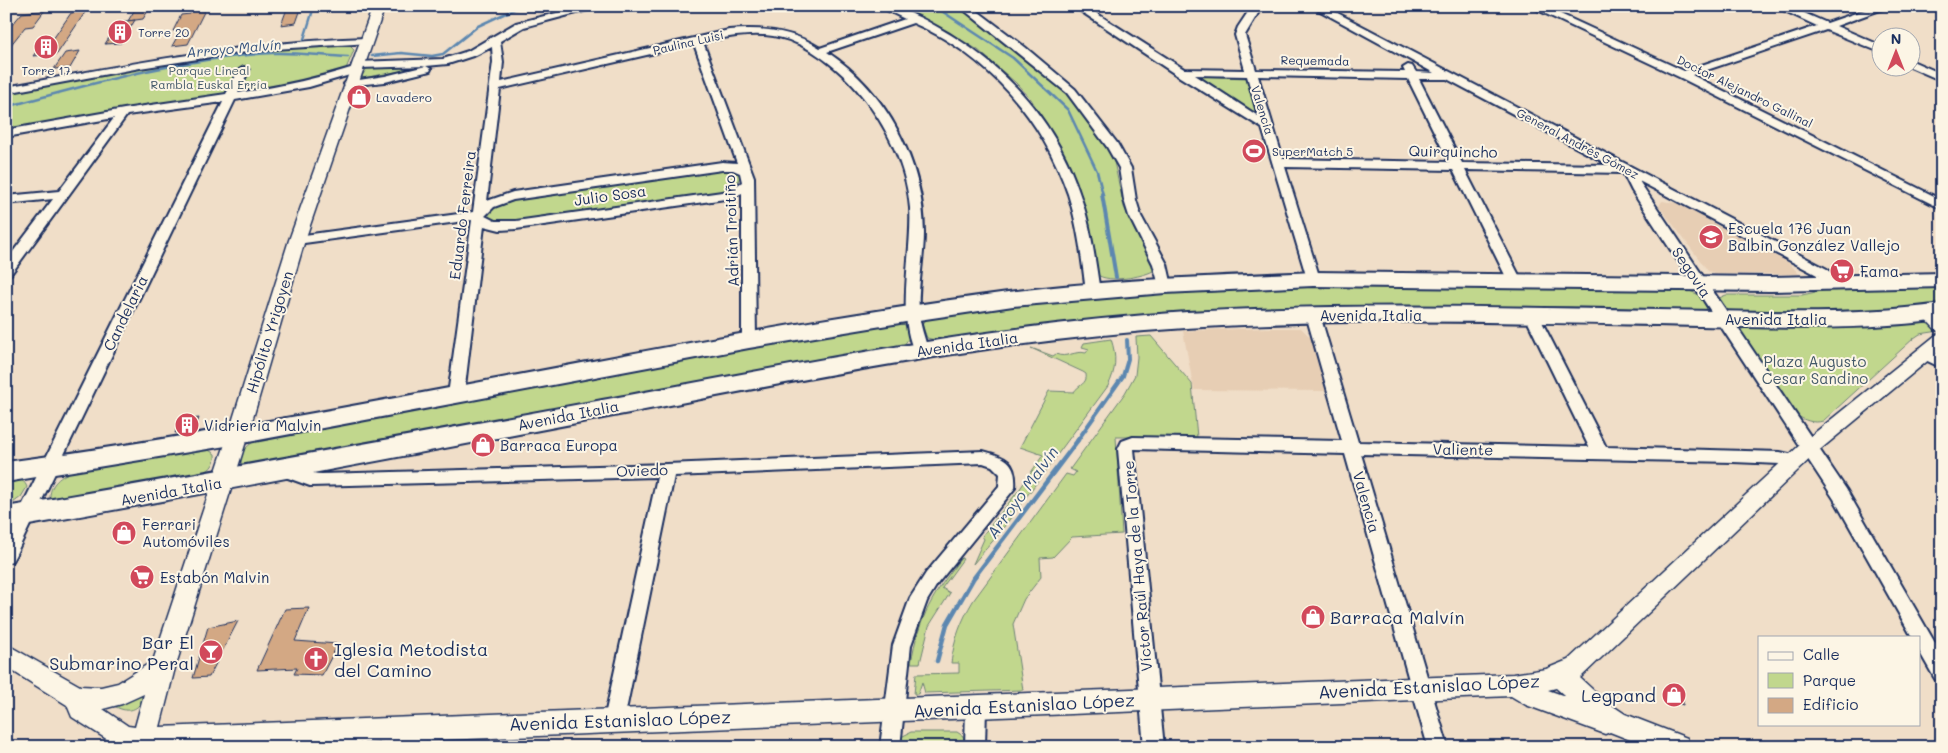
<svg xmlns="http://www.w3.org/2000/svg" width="1948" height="753" font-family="Mali,sans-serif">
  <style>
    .built { fill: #e7ceb4 }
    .green { fill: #c1d78d; stroke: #6e8376 }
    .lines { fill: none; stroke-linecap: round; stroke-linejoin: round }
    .stream-far2 { stroke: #5c87b0; stroke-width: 2.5 }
    .stream-far1 { stroke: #5c87b0; stroke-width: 4 }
    .stream { stroke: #5c87b0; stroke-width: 4.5 }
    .building { fill: #d3a884; stroke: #1b2f5e }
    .minor-casing { stroke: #1b2f5e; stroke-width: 4 }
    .tertiary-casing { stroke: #1b2f5e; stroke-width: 3 }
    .primary-casing { stroke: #1b2f5e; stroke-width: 4 }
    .minor { fill: #fcf5e5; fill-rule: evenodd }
    .tertiary { fill: #fcf5e5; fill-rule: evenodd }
    .primary { fill: #fcf5e5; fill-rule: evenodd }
    .labels { text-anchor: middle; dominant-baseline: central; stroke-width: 4; stroke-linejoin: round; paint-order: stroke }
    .far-poi-label { font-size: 12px; fill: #1b2f5e; stroke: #fcf5e5; text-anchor: start }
    .far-street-label { font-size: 12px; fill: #1b2f5e; stroke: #fcf5e5 }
    .far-park-label { font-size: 12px; fill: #44596a; stroke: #fcf5e5 }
    .far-water-label { font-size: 14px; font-style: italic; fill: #365480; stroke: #fcf5e5 }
    .street-label { font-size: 15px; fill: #1b2f5e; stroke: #fcf5e5 }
    .poi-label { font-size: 15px; fill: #1b2f5e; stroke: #fcf5e5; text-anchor: start }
    .park-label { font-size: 15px; fill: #44596a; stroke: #fcf5e5 }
    .water-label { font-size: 16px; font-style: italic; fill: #365480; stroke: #fcf5e5 }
    .near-poi-label { font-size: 18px; fill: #1b2f5e; stroke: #fcf5e5; text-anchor: start }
    .near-street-label { font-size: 18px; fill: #1b2f5e; stroke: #fcf5e5 }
  </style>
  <rect width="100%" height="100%" fill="#f0dec8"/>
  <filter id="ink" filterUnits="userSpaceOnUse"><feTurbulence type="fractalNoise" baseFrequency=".02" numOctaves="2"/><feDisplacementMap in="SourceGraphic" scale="10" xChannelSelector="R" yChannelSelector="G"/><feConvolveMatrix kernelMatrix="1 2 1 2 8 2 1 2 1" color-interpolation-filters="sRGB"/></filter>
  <g filter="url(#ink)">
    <g class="built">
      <polygon points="1662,201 1676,203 1789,263 1799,274 1717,274 1708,271 1659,206"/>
      <polygon points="1266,328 1301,328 1312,339 1326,391 1194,390 1183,331"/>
    </g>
    <g class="green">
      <path d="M894,6H954L973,17L1066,92L1104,143L1114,162L1124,207L1135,231L1155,265L1153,271C1142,277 1108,283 1098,275L1073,177L1056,141L1031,99L1016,83L978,50L940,27Z"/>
      <polygon points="334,45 349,45 354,50 345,71 322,79 6,132 6,92 114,71 208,56"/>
      <polygon points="422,67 363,78 362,76 367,68"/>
      <polygon points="1196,76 1247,78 1258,114 1254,115"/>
      <path d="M728,169L734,170L740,176L736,187L720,192L502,224L489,219C488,209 493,205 502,200Z"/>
      <polygon points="1384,284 1684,289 1700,295 1707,309 1706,311 1447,309 939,341 927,338 922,325 924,320 934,316 1087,298 1240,288"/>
      <polygon points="1942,285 1942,306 1831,314 1734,313 1723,309 1717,299 1726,295 1802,295 1830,289"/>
      <path d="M898,322L907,326L909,338L904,345L896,348L249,468L242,465C237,451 250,444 260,438L758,345Z"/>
      <path d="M1924,323L1934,325L1939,331L1920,334L1914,338L1823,421C1813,424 1804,420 1796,415L1740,331L1745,327H1838Z"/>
      <path d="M1151,336L1192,384L1197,437H1116L1122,534L1072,537L1053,557L1040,558L1041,577L1024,599L1013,624L1023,690L925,693L922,682L918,694H914L916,674L959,673V663H951C954,640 961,621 973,601L1066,474L1073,476L1076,472L1070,469L1125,393L1135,375L1137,357L1136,337Z"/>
      <path d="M1111,339C1117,357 1116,370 1108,386L998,535L973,564L984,539L982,536L1019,490L1043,455L1020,447L1049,391L1074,392C1078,385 1088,384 1086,374L1083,372L1031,348L1053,356L1056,354C1066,359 1075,350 1086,353L1089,349L1082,347L1084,343Z"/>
      <path d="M199,449H207L215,454C216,463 211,468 205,473L52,500L50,497C50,482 64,474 76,470Z"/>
      <path d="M6,479C15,479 23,477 27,487L21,497L6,508Z"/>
      <path d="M961,558L963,559L942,588L950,593L929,626L920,663H911C919,616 933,595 961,558Z"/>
      <path d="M148,685C144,705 134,717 114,706V704Z"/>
      <polygon points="911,732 957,732 963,736 966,747 899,747 901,737"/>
    </g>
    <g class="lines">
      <g class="stream-far2">
        <polyline points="934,6 1013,58 1068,110 1097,171 1103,195"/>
        <polyline points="304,39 313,10"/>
        <polyline points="372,56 401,53 432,56 443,54 478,26 521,6"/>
        <path d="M6,107C94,83 180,58 272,53C297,52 323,56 348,57"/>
      </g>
      <g class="stream-far1">
        <polyline points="1102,194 1116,277"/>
        <polyline points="1077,441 1123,376 1128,359 1127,340"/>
      </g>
      <polyline class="stream" points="937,661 947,624 973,579 1078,440"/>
    </g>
    <g class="building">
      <polygon points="137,6 151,6 143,19 128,21"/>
      <polygon points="194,6 207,6 188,44 172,46 181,30 173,31 181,15 190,14"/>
      <polygon points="288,6 302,6 296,23 281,25"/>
      <polygon points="45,10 33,26 25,27 6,51 6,32 22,13"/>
      <polygon points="86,11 57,54 33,56 45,40 53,39 71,13"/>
      <polygon points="135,20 121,43 105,44 119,22"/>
      <polygon points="80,51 70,68 54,69 65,53"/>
      <polygon points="199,418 195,429 175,433 179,421"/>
      <polygon points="309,608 295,641 338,644 322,675 294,674 297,668 257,670 285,609"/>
      <polygon points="238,621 209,677 193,678 208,627"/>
      <polygon points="1669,684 1683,690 1683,705 1668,700 1664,689"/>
    </g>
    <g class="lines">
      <defs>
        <g id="minor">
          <path d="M585,6H603L524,27L500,41L503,62L501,82L729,30C761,27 792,30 820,48L905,19L878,6C904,6 929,22 951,35C1012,72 1058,127 1080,195C1091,226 1095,259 1100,292L1098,295H1088L1086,292C1082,259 1078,226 1068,194C1042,118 987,55 913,23L827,52C887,91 924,163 924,233C924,259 917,287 919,313C920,326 925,338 928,350L926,354L921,355L916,354C895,319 913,250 910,208C905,141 852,64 789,40C762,30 731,36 703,42L754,177L756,340L754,344H744L742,340V193L732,198L516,229L500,230L484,226L464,395L461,399L456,401L451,399L448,395L472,220L297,244L290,240L297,236L473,212L493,62L492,47L476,55L448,64L426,66L431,69L430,71L385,82L346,86L344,84L346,82L385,76L426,66L360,68V72L309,87L235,100L15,556L12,561L6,563V538L223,102L127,115L11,274L6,275V261L53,199L6,204V196L59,191L114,118L6,137V130L124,109L226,94L239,70L244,67L249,70L238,93C278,87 315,79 354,67L352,65L357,62L443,59L468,51L516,23ZM694,44L737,163L722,162L513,192L487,201L500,89ZM722,170H733L740,173L742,182L729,191L516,221H495L485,216L494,207L513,200Z"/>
          <polygon points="959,6 971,6 1025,47 1075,89 1117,143 1131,168 1136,200 1141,216 1167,264 1172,286 1170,289 1160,289 1153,264 1129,216 1124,200 1119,168 1107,147 1067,93"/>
          <path d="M1073,6H1085L1184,69L1245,70L1235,35L1238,27L1252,6H1266L1260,10L1245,35L1256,70L1405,72L1403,68L1408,65L1412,66L1416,72L1434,73L1311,6H1324L1827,269L1846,283L1844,286H1834L1817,275L1639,181L1846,489L1942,655V682L1935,679L1919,651V637H1912L1834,499L1632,191L1623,173L1465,170L1522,281L1520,284H1510L1508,281L1453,170L1285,167L1320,279L1318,282H1308L1262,128L1175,74ZM1195,75L1247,76L1258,116ZM1258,76L1408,79L1449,162L1283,159ZM1419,79H1447L1609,165L1462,163Z"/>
          <polygon points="1529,6 1543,6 1684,71 1817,26 1774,6 1788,6 1827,23 1876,6 1891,6 1836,26 1880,45 1880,52 1826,30 1692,75 1942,200 1942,209 1679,77"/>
          <path d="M366,38L370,39L371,41L370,43L275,49L230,54L140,68L6,93V87C126,64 244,42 366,38Z"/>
          <polygon points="1910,60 1942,74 1942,81 1910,67"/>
          <polygon points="1313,310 1318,312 1320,315 1358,442 1589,447 1525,316 1527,313 1537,313 1539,316 1606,447 1780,452 1803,457 1805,461 1803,465 1797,467 1780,464 1733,462 1361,454 1448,747 1428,747 1345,454 1134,449 1164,747 1144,747 1118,449 1122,441 1133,437 1342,441 1306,315 1308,312"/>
          <polygon points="1924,348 1942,356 1942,368 1919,357 1917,353 1919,349"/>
          <path d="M983,451C1006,457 1017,461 1015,488L938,583L927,601L911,645L900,747H880L893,645L910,598L926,573L999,486L1000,474L992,466L983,463L674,476L624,720L621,727L614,729L607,727L604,720L657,477L310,486L277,474L275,470L277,466C288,462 307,474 322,474L667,464Z"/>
          <polygon points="976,698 983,701 986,707 985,747 965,747 966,707 969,701"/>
        </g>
        <g id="tertiary">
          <path d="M373,6H385L305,240L248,435L175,668L160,727L1513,674L1546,669L1568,660L1802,443L1936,335L1942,333V349L1816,453L1580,678L1604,700L1625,714L1687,738L1690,747H1648L1610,732L1605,734L1526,705L1511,696L271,747H119L72,717L67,705L6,667V644L80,686L101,687L118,683L153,661L228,435L289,240ZM1556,688L1565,696L1548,690ZM144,694L135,727L128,726L103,709L122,704Z"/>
          <polygon points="1930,308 1936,310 1942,315 1942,332 1936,330 1921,314 1924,310"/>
        </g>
        <g id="primary">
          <path d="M1313,272L1770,277L1942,273V287L1770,291L1313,286L1165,293L1013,306L912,321L749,348L238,444L6,482V462C342,418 672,336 1008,292C1109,279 1212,277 1313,272Z"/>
          <path d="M1942,304V320C1848,332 1752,327 1657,325C1501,322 1343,318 1186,328C997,340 810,378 624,414C418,453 213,493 6,529V507C213,472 418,434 624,396C810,361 997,324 1187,312C1343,303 1501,307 1658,310C1752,311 1848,317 1942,304Z"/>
        </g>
      </defs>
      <use href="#minor" class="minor-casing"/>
      <use href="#tertiary" class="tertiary-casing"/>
      <use href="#primary" class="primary-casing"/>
      <use href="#minor" class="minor"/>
      <use href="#tertiary" class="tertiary"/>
      <use href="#primary" class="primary"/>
    </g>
  </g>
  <defs>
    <symbol id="building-disc" viewBox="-11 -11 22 22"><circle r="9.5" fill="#d1495b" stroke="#fcf5e5"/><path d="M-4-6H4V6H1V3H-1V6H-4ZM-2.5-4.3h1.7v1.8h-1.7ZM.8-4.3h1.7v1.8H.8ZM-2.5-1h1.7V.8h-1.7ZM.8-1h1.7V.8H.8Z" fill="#fff"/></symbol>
    <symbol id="shop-disc" viewBox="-11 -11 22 22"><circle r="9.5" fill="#d1495b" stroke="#fcf5e5"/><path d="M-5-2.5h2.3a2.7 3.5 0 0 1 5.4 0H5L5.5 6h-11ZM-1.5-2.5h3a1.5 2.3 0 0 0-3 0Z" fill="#fff"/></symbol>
    <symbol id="stadium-disc" viewBox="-11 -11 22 22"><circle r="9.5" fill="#d1495b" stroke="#fcf5e5"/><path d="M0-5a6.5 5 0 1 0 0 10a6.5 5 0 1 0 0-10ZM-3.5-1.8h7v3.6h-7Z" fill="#fff"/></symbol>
    <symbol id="school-disc" viewBox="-11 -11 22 22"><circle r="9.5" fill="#d1495b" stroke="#fcf5e5"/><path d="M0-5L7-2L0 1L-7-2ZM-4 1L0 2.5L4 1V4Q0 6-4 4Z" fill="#fff"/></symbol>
    <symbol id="supermarket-disc" viewBox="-11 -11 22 22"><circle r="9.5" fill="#d1495b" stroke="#fcf5e5"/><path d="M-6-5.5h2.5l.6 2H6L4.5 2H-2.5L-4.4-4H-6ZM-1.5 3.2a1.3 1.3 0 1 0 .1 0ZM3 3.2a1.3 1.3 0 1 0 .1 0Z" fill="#fff"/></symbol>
    <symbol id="bar-disc" viewBox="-11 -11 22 22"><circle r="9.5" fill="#d1495b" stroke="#fcf5e5"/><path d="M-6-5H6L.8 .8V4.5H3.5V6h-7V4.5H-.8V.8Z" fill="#fff"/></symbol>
    <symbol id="church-disc" viewBox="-11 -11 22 22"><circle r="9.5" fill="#d1495b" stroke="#fcf5e5"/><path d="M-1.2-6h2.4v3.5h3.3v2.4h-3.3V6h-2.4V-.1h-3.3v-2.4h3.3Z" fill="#fff"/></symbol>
  </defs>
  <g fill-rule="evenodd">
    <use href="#building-disc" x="106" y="18" width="28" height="28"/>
    <use href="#building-disc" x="32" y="33" width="28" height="28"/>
    <use href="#shop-disc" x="345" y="83" width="28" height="28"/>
    <use href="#stadium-disc" x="1240" y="137" width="28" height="28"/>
    <use href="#school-disc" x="1697" y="223" width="28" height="28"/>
    <use href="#supermarket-disc" x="1828" y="257" width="28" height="28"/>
    <use href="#building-disc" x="173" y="411" width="28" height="28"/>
    <use href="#shop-disc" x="469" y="431" width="28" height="28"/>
    <use href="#shop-disc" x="110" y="519" width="28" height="28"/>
    <use href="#supermarket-disc" x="128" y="563" width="28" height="28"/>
    <use href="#shop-disc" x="1299" y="603" width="28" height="28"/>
    <use href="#bar-disc" x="197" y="638" width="28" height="28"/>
    <use href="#church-disc" x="302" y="645" width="28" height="28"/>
    <use href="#shop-disc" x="1660" y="681" width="28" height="28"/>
  </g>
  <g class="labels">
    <g class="far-poi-label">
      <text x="138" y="32">Torre 20</text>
      <text x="46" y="70" text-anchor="middle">Torre 17</text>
      <text x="376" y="97">Lavadero</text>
      <text x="1272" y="151">SuperMatch 5</text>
    </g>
    <g class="far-street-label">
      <text transform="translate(688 42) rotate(-13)">Paulina Luisi</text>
      <text transform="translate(1315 60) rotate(1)">Requemada</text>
      <text transform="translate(1745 91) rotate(26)">Doctor Alejandro Gallinal</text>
      <text transform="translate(1263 110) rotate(73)">Valencia</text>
      <text transform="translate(1578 143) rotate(28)">General Andrés Gómez</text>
    </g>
    <g class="far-park-label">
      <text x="209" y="70">Parque Lineal<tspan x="209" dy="14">Rambla Euskal Erría</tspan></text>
    </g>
    <g class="far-water-label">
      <text transform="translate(234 48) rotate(-5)">Arroyo Malvín</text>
    </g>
    <g class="street-label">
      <text transform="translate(1453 151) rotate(1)">Quirquincho</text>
      <text transform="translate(610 195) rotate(-8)">Julio Sosa</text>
      <text transform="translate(462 215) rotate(-83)">Eduardo Ferreira</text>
      <text transform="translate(731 231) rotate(-92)">Adrián Troitiño</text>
      <text transform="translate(1692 272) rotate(56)">Segovia</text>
      <text transform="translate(125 313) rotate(-64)">Candelaria</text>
      <text x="1371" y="315">Avenida Italia</text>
      <text x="1776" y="319">Avenida Italia</text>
      <text transform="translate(269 332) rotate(-73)">Hipólito Yrigoyen</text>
      <text transform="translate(967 344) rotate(-8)">Avenida Italia</text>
      <text transform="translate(568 415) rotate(-11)">Avenida Italia</text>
      <text transform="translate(1463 449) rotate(1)">Valiente</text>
      <text transform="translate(642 470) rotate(-2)">Oviedo</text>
      <text transform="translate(171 491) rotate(-10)">Avenida Italia</text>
      <text transform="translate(1367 502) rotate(74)">Valencia</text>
      <text transform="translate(1137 566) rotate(-95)">Víctor Raúl Haya de la Torre</text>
    </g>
    <g class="poi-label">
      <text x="1728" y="228">Escuela 176 Juan<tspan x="1728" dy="17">Balbin González Vallejo</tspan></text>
      <text x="1860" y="271">Fama</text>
      <text x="204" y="425">Vidrieria Malvin</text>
      <text x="500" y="445">Barraca Europa</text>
      <text x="142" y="524">Ferrari<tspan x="142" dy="17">Automóviles</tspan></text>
      <text x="160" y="577">Estabón Malvin</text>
    </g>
    <g class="park-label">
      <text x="1815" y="361">Plaza Augusto<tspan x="1815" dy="17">Cesar Sandino</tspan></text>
    </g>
    <g class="water-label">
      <text transform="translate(1022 492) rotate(-54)">Arroyo Malvín</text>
    </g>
    <g class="near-poi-label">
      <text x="1330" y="617">Barraca Malvín</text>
      <text x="194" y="642" text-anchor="end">Bar El<tspan x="194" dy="21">Submarino Peral</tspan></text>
      <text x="334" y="649">Iglesia Metodista<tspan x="334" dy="21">del Camino</tspan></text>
      <text x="1656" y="695" text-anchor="end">Legpand</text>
    </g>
    <g class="near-street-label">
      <text transform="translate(1429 686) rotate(-3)">Avenida Estanislao López</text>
      <text transform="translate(1024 705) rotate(-3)">Avenida Estanislao López</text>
      <text transform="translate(620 720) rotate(-2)">Avenida Estanislao López</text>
    </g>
  </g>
  <rect width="1948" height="753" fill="none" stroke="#fcf5e5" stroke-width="25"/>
  <rect x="12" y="12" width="1923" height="728" fill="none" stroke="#1b2f5e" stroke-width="2" filter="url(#ink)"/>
  <rect x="1758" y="636" width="162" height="90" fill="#fcf5e5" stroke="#a2a6af"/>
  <rect x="1768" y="652" width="25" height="8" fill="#fcf5e5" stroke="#a2a6af"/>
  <text x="1803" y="660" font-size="15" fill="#1b2f5e">Calle</text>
  <rect x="1768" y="673" width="25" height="15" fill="#c1d78d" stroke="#a2a6af"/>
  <text x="1803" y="686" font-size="15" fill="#1b2f5e">Parque</text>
  <rect x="1768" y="698" width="25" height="15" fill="#d3a884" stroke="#a2a6af"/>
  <text x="1803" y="710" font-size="15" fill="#1b2f5e">Edificio</text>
  <g transform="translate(1896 52)"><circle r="24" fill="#fcf5e5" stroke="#a2a6af"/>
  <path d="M0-4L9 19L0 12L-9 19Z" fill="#d1495b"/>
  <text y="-8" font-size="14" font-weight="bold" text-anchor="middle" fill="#1b2f5e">N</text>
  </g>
</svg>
